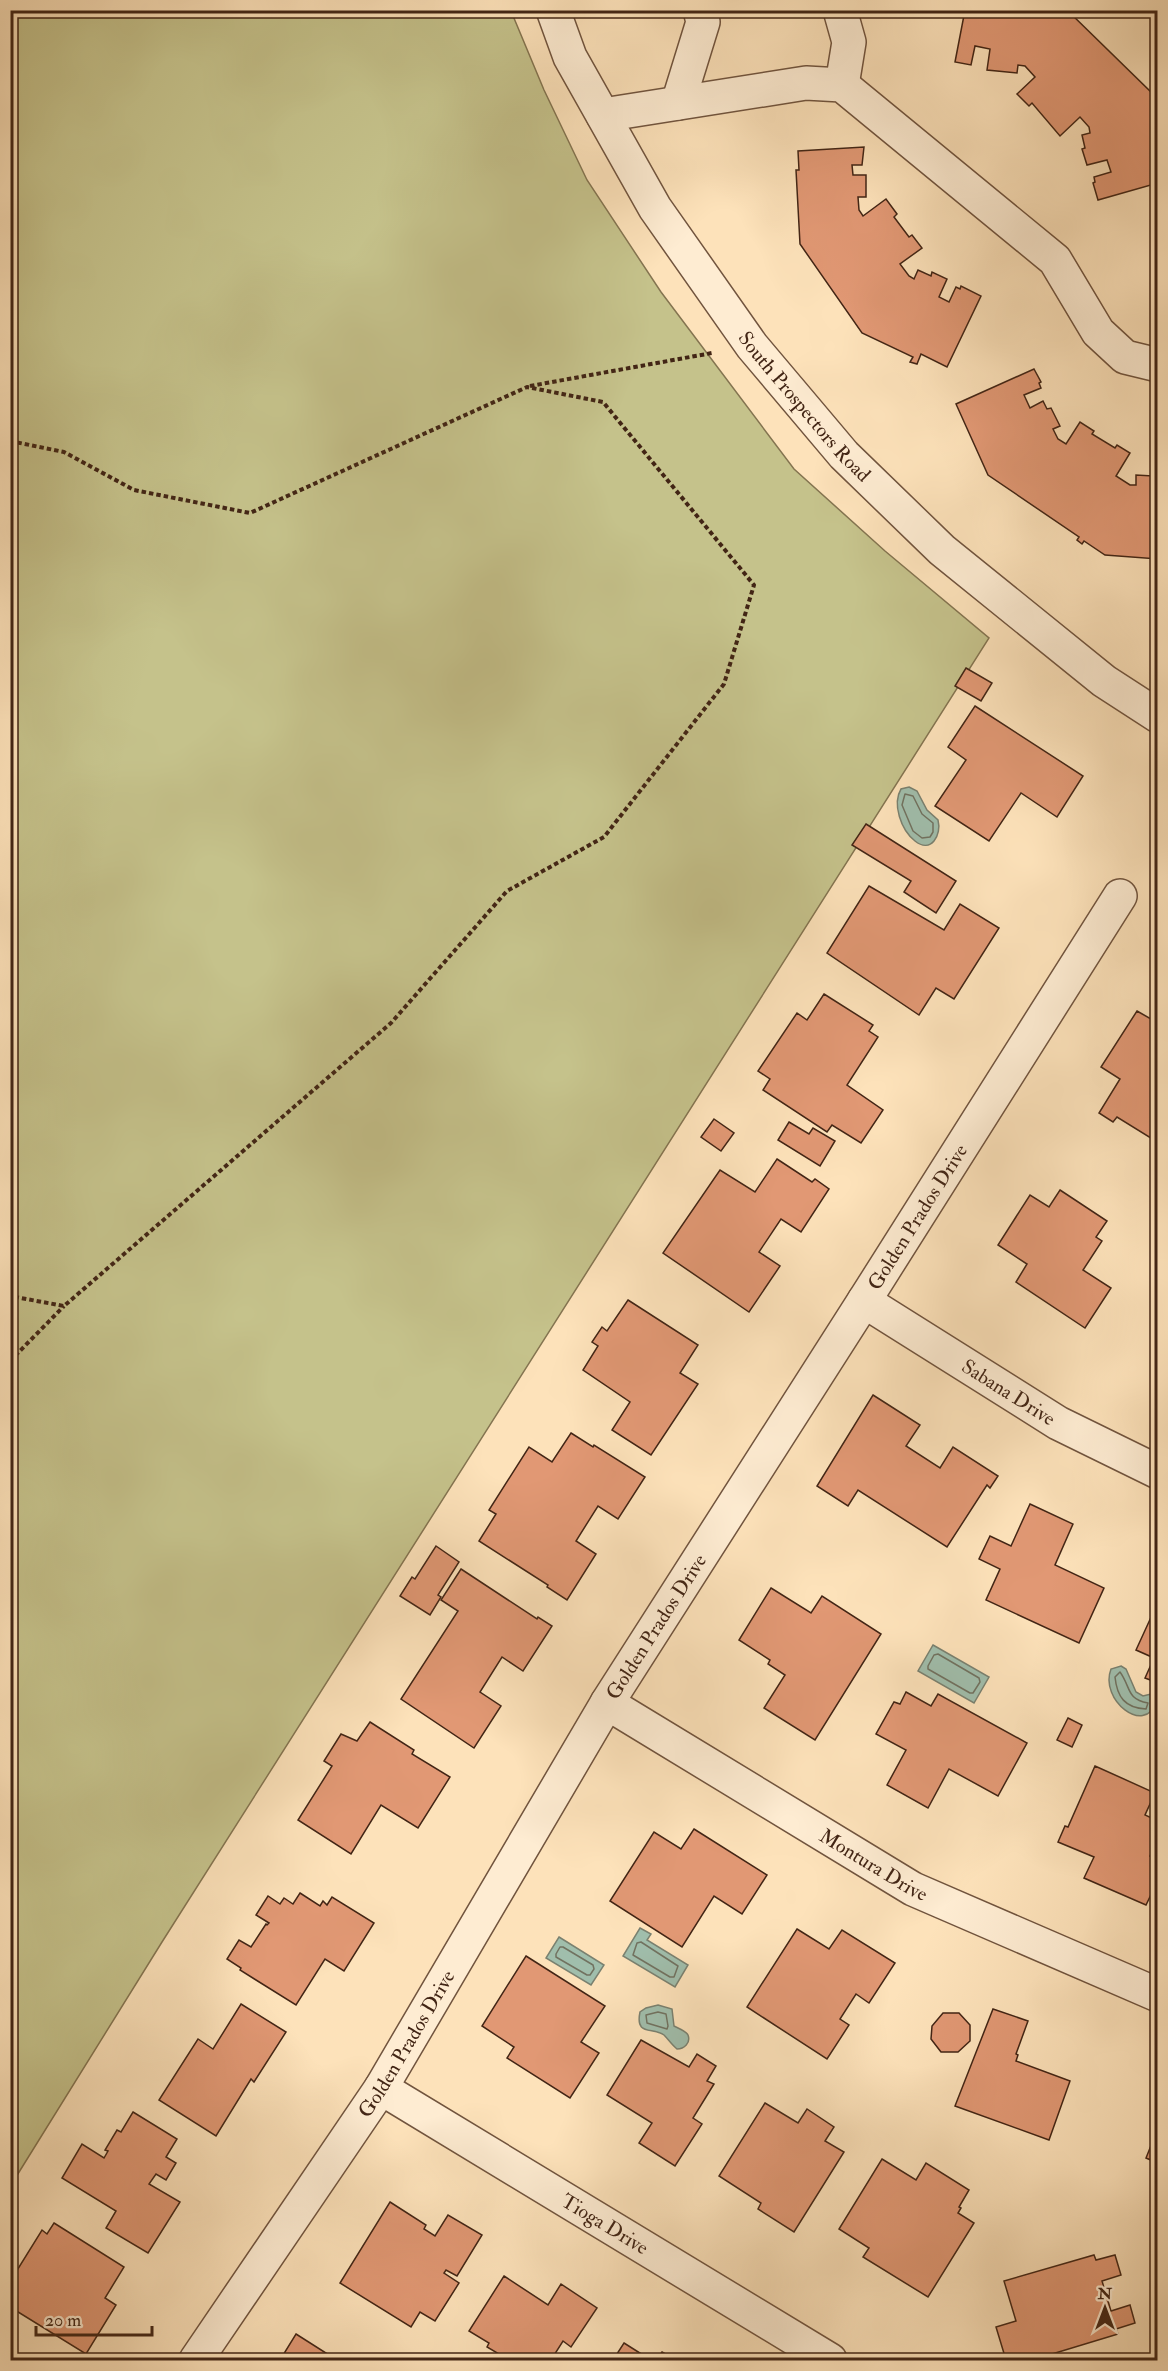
<svg xmlns="http://www.w3.org/2000/svg" width="1168" height="2371" font-family="'IM FELL Double Pica',serif">
  <style>
    .green { fill: #c5c28b; stroke: #847450; stroke-width: 1.5 }
    .water { fill: #a0beac; stroke: #7a8170; stroke-width: 1.5 }
    .lines { fill: none; stroke-linecap: round; stroke-linejoin: round }
    .shore { stroke: #717260; stroke-width: 1.5 }
    .building { fill: #e19874; stroke: #422515; stroke-width: 1.5 }
    .minor-casing { stroke: #71543e; stroke-width: 36 }
    .path { stroke: #422515; stroke-width: 4; stroke-dasharray: 4.5 3; stroke-linecap: butt }
    .minor { stroke: #feecd2; stroke-width: 33 }
    .labels { text-anchor: middle; dominant-baseline: central; stroke-width: 4.5; stroke-linejoin: round; paint-order: stroke }
    .street-label { font-size: 20px; fill: #422515; stroke: #feecd2 }
  </style>
  <rect width="100%" height="100%" fill="#fde2ba"/>
  <filter id="stains"><feTurbulence type="fractalNoise" baseFrequency=".00333" numOctaves="4"/><feColorMatrix values="0 0 0 0 .2 0 0 0 0 .09 0 0 0 0 .02 0 0 0 .5 -.17"/></filter>
  <radialGradient id="worn" r=".72"><stop offset=".6" stop-color="#630" stop-opacity="0"/><stop offset="1" stop-color="#630" stop-opacity=".3"/></radialGradient>
  <polygon class="green" points="11,11 511,11 544,90 587,180 661,292 794,469 885,551 989,638 162,1942 11,2185"/>
  <g class="water">
    <path d="M909,787L917,791L927,810L938,820C942,835 931,854 915,841C901,830 892,804 901,789Z"/>
    <polygon points="933,1645 989,1677 974,1703 918,1671"/>
    <path d="M1121,1666L1126,1669L1136,1692L1143,1696L1151,1694L1155,1696L1156,1702C1145,1736 1099,1700 1111,1669Z"/>
    <polygon points="640,1928 651,1934 647,1940 688,1965 675,1987 623,1956"/>
    <polygon points="559,1937 604,1965 591,1985 546,1958"/>
    <path d="M658,2005L672,2009L674,2026C678,2028 686,2031 688,2035C691,2043 684,2049 677,2049C672,2045 668,2039 664,2035C652,2027 635,2036 640,2012L646,2008Z"/>
  </g>
  <g class="lines">
    <g class="shore">
      <polygon points="905,794 913,796 922,814 933,823 933,832 930,837 922,838 913,831 902,805"/>
      <polygon points="938,1654 979,1678 980,1682 973,1693 970,1693 928,1669 928,1666 934,1655"/>
      <path d="M1120,1672C1131,1687 1126,1699 1148,1703L1146,1709C1125,1708 1117,1697 1115,1677Z"/>
      <polygon points="641,1942 678,1966 674,1977 670,1977 633,1955 637,1943"/>
      <polygon points="560,1947 563,1947 593,1965 594,1969 590,1975 587,1975 556,1957 556,1954"/>
      <polygon points="658,2012 666,2014 668,2026 667,2029 647,2023 646,2015"/>
    </g>
  </g>
  <g class="building">
    <polygon points="965,10 1067,10 1155,96 1158,104 1158,183 1098,200 1093,183 1095,182 1094,177 1111,172 1107,160 1087,165 1082,149 1085,148 1082,135 1090,133 1089,127 1080,117 1060,136 1032,103 1029,106 1017,94 1035,77 1025,66 1018,65 1017,73 987,70 990,49 975,46 971,65 955,62"/>
    <polygon points="864,147 862,165 852,165 853,175 866,175 866,197 858,197 859,210 863,216 886,199 897,214 894,217 909,237 912,235 922,248 900,264 909,276 914,279 918,270 931,276 932,272 947,279 939,297 949,302 956,287 960,289 961,286 981,296 947,367 921,354 917,364 910,362 913,357 862,333 800,244 796,170 799,170 798,151"/>
    <polygon points="1034,369 1041,382 1039,383 1041,388 1024,395 1030,408 1043,401 1047,409 1051,408 1060,426 1053,429 1058,439 1066,444 1080,422 1094,431 1092,434 1115,448 1117,445 1130,453 1116,476 1130,485 1136,485 1136,475 1153,476 1153,474 1158,474 1158,559 1105,555 1084,541 1082,544 1077,540 1079,537 988,475 956,404"/>
    <polygon points="966,668 992,683 981,701 955,686"/>
    <polygon points="975,706 1083,776 1057,817 1021,793 989,841 935,806 966,760 948,747"/>
    <polygon points="866,824 956,881 936,913 904,892 911,881 852,845"/>
    <polygon points="869,886 944,930 960,904 999,928 954,999 936,988 919,1015 827,953"/>
    <polygon points="824,994 873,1025 869,1031 878,1037 847,1085 883,1110 861,1143 832,1125 827,1132 763,1090 770,1079 758,1071 797,1013 807,1020"/>
    <polygon points="1137,1011 1158,1023 1158,1134 1154,1140 1117,1117 1113,1122 1099,1113 1120,1079 1101,1067"/>
    <polygon points="714,1119 734,1133 721,1151 701,1137"/>
    <polygon points="789,1122 809,1134 813,1128 835,1141 820,1166 778,1140"/>
    <polygon points="777,1159 812,1182 815,1179 829,1189 801,1232 781,1219 759,1252 780,1266 749,1312 663,1253 720,1170 755,1192"/>
    <polygon points="1060,1190 1107,1221 1096,1237 1102,1241 1083,1270 1111,1288 1085,1328 1016,1282 1027,1264 998,1245 1030,1195 1049,1207"/>
    <polygon points="628,1300 698,1345 680,1373 698,1384 651,1455 612,1430 630,1402 583,1370 598,1346 592,1342 602,1327 607,1331"/>
    <polygon points="873,1395 920,1425 906,1446 940,1468 953,1447 998,1476 990,1488 987,1485 947,1547 858,1490 848,1506 817,1486"/>
    <polygon points="571,1433 593,1447 594,1445 645,1477 618,1519 598,1506 576,1541 596,1554 567,1600 547,1587 548,1585 479,1541 496,1514 489,1510 529,1447 552,1462"/>
    <polygon points="1030,1504 1073,1524 1055,1565 1104,1588 1079,1643 986,1600 1000,1569 979,1559 990,1536 1011,1546"/>
    <polygon points="436,1546 459,1562 438,1595 441,1597 430,1615 400,1596 412,1577 415,1579"/>
    <polygon points="461,1569 537,1619 538,1617 552,1626 523,1671 502,1657 480,1692 501,1706 474,1748 401,1699 458,1611 441,1600"/>
    <polygon points="771,1588 811,1613 822,1596 881,1634 815,1740 764,1708 785,1675 768,1664 770,1660 739,1640"/>
    <polygon points="1158,1602 1158,1683 1145,1678 1154,1658 1136,1650"/>
    <polygon points="906,1692 931,1706 938,1694 1027,1743 998,1796 949,1769 928,1808 887,1785 906,1750 876,1734 894,1702 900,1704"/>
    <polygon points="1068,1718 1082,1725 1072,1747 1057,1740"/>
    <polygon points="370,1722 414,1750 412,1754 450,1777 418,1828 381,1805 351,1854 298,1820 332,1766 324,1761 341,1734 357,1741"/>
    <polygon points="1095,1766 1155,1793 1145,1815 1158,1821 1158,1838 1150,1856 1158,1859 1158,1880 1146,1905 1084,1878 1094,1857 1058,1842 1065,1826 1068,1827"/>
    <polygon points="694,1829 767,1875 742,1914 714,1896 682,1947 610,1901 654,1832 681,1849"/>
    <polygon points="300,1893 320,1906 323,1901 327,1905 332,1897 374,1923 344,1971 325,1959 296,2005 240,1970 241,1968 227,1959 239,1940 251,1947 266,1924 267,1925 269,1923 256,1915 268,1896 280,1904 284,1898 293,1904"/>
    <polygon points="797,1929 829,1949 842,1930 895,1963 869,2003 856,1994 840,2019 849,2025 827,2059 747,2007"/>
    <polygon points="526,1956 605,2006 581,2042 599,2053 570,2098 507,2058 514,2047 482,2026"/>
    <polygon points="241,2004 286,2032 254,2082 251,2079 216,2136 159,2100 198,2039 213,2049"/>
    <polygon points="993,2009 1028,2021 1016,2054 1018,2055 1016,2061 1070,2081 1049,2140 955,2106"/>
    <polygon points="943,2013 959,2013 970,2025 970,2041 958,2052 941,2052 931,2039 932,2026"/>
    <polygon points="641,2040 689,2067 697,2054 716,2066 707,2081 714,2084 693,2118 702,2124 675,2166 639,2143 652,2123 607,2095"/>
    <polygon points="765,2103 798,2123 807,2109 834,2127 825,2141 844,2152 794,2232 758,2209 761,2203 719,2176"/>
    <polygon points="133,2112 177,2139 166,2157 176,2163 166,2180 156,2174 149,2184 180,2202 148,2253 106,2228 116,2211 62,2178 82,2144 104,2158 108,2151 105,2150 117,2130 121,2132"/>
    <polygon points="1158,2128 1158,2163 1146,2158"/>
    <polygon points="882,2159 916,2180 926,2163 969,2190 959,2207 961,2208 958,2213 974,2223 928,2297 863,2257 869,2248 839,2229"/>
    <polygon points="390,2202 426,2225 424,2229 435,2236 448,2215 482,2235 457,2276 446,2270 444,2273 459,2283 435,2321 420,2312 411,2327 340,2283"/>
    <polygon points="54,2223 124,2267 105,2298 116,2305 86,2354 10,2307 10,2292 17,2283 11,2280 42,2230 47,2234"/>
    <polygon points="1094,2255 1096,2260 1115,2255 1121,2275 1102,2281 1111,2311 1130,2305 1135,2323 1116,2329 1118,2334 1052,2354 1054,2360 1006,2360 996,2327 1016,2321 1004,2281"/>
    <polygon points="504,2276 548,2305 561,2284 597,2308 571,2347 563,2341 551,2360 509,2360 487,2347 489,2343 469,2331"/>
    <polygon points="296,2334 337,2360 280,2360"/>
    <polygon points="624,2343 651,2360 613,2360"/>
    <polygon points="10,2347 24,2360 10,2360"/>
    <polygon points="662,2352 676,2360 656,2360"/>
  </g>
  <g class="lines">
    <defs>
      <g id="minor">
        <path id="s1" d="M553,10L570,57L655,208L752,346L844,455L942,550L1104,681L1158,716"/>
        <polyline points="840,10 849,42 842,85"/>
        <polyline points="678,103 703,22 700,10"/>
        <polyline points="603,115 806,83 842,85 1055,260 1098,332 1125,357 1158,365"/>
        <path id="s2" d="M864,1301L1058,1423L1158,1472"/>
        <path id="s3" d="M607,1703L913,1889L1158,1995"/>
        <path id="s4" d="M381,2088L830,2360"/>
        <path id="s5" d="M196,2360L381,2088L607,1703L864,1301L1120,896"/>
      </g>
    </defs>
    <use href="#minor" class="minor-casing"/>
    <g class="path">
      <polyline points="530,386 712,353"/>
      <polyline points="10,441 64,452 134,490 250,513 527,387 603,402 754,585 724,684 604,837 507,891 391,1023 64,1306 10,1296"/>
      <polyline points="10,1361 64,1306"/>
    </g>
    <use href="#minor" class="minor"/>
  </g>
  <g class="labels">
    <g class="street-label">
      <text stroke="none"><textPath href="#s1" startOffset="472">South Prospectors Road</textPath></text>
      <text stroke="none"><textPath href="#s5" startOffset="1352">Golden Prados Drive</textPath></text>
      <text stroke="none"><textPath href="#s2" startOffset="171">Sabana Drive</textPath></text>
      <text stroke="none"><textPath href="#s5" startOffset="866">Golden Prados Drive</textPath></text>
      <text stroke="none"><textPath href="#s3" startOffset="312">Montura Drive</textPath></text>
      <text stroke="none"><textPath href="#s5" startOffset="380">Golden Prados Drive</textPath></text>
      <text stroke="none"><textPath href="#s4" startOffset="262">Tioga Drive</textPath></text>
    </g>
  </g>
  <rect width="1168" height="2371" fill="none" stroke="#fde2ba" stroke-width="36"/>
  <rect x="12" y="12" width="1144" height="2347" fill="none" stroke="#422515" stroke-width="3"/>
  <rect x="18" y="18" width="1132" height="2335" fill="none" stroke="#422515" stroke-width="1.5"/>
  <g transform="translate(1105 2308)" stroke="#feecd2" stroke-width="4.5" paint-order="stroke">
  <path d="M0-4.5L10 22L0 15L-10 22Z" fill="#422515"/>
  <text y="-9" font-size="16" font-weight="bold" text-anchor="middle" fill="#422515">N</text>
  </g>
  <path d="M36 2326v9h116v-9" fill="none" stroke="#422515" stroke-width="3"/>
  <text x="45" y="2326" font-size="18" fill="#422515" stroke="#feecd2" stroke-width="4.5" paint-order="stroke">20 m</text>
  <rect width="100%" height="100%" filter="url(#stains)"/>
  <rect width="100%" height="100%" fill="url(#worn)"/>
</svg>
